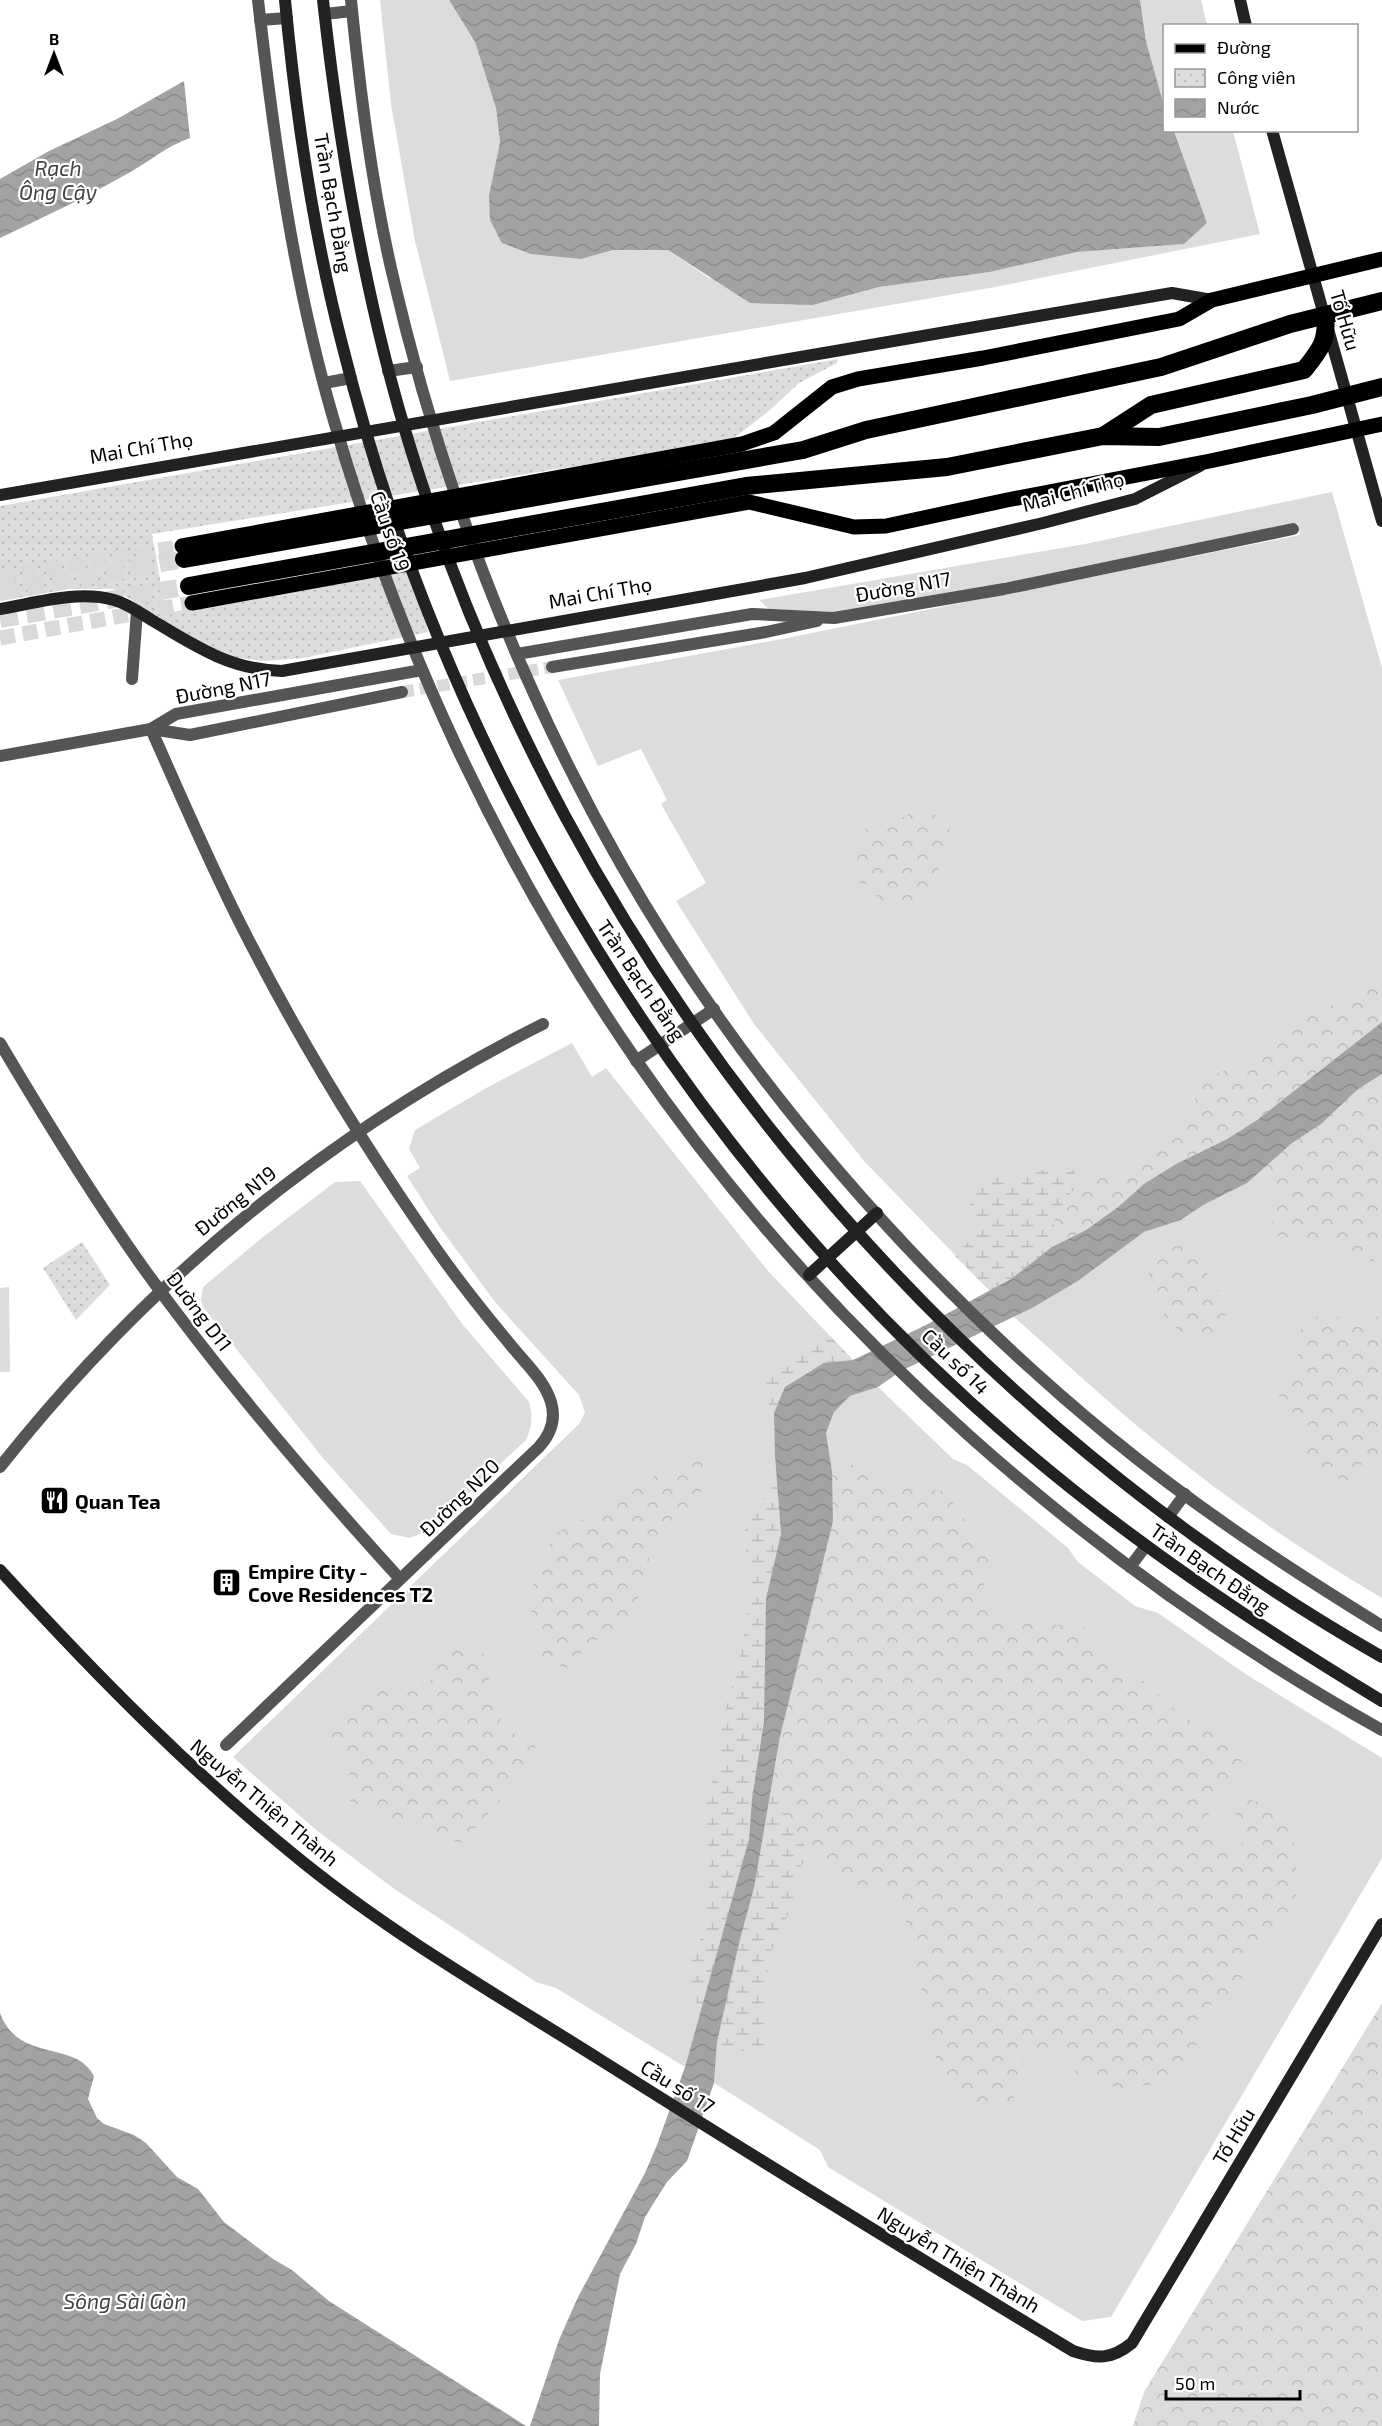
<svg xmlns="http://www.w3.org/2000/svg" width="1382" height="2426" font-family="'Exo 2',sans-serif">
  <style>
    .grass { fill: #dcdcdc }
    .forest { fill: url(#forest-crowns) }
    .wetland { fill: url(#wetland-marsh) }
    .park { fill: url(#park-dots) }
    .water { fill: url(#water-waves) }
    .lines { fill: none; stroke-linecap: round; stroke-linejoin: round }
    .street-tunnel { stroke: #d9d9d9; stroke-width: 12; stroke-dasharray: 12 6; stroke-linecap: butt }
    .primary-tunnel { stroke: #d9d9d9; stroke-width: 15; stroke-dasharray: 15 8; stroke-linecap: butt }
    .highway-tunnel { stroke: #d9d9d9; stroke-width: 18; stroke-dasharray: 18 9; stroke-linecap: butt }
    .street { stroke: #555; stroke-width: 12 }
    .secondary { stroke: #222; stroke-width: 12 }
    .primary { stroke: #000; stroke-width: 15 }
    .highway { stroke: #000; stroke-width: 18 }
    .labels { text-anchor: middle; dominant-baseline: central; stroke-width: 4.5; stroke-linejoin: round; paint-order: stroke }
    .street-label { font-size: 20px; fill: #000; stroke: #fff }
    .poi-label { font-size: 20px; font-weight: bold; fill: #000; stroke: #fff; text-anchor: start }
    .water-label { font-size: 21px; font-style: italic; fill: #444; stroke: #fff }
  </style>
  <defs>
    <pattern id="forest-crowns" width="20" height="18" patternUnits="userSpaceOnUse" patternTransform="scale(1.5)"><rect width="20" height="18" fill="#dcdcdc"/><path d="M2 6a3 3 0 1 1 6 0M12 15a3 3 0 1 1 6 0" fill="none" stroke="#bbb"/></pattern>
    <pattern id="wetland-marsh" width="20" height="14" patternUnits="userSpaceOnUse" patternTransform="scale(1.5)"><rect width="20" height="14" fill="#dcdcdc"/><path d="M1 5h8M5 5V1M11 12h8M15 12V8" fill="none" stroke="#bbb"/></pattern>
    <pattern id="park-dots" width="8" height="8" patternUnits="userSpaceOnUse" patternTransform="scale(1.5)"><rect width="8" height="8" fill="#dcdcdc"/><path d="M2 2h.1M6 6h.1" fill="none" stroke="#bbb" stroke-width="1.8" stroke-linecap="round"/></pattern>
    <pattern id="water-waves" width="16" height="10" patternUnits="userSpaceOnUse" patternTransform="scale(1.5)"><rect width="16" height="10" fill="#a3a3a3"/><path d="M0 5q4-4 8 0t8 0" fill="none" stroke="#8b8b8b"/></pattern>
  </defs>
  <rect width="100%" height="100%" fill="#fff"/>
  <g class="grass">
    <polygon points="380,0 449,0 475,42 496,108 500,142 489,195 581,259 613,250 668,250 709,278 813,305 879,287 990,272 1077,252 1184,244 1207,223 1174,130 1233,131 1260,234 995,287 450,381 415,241 391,104"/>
    <polygon points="1140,0 1201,0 1207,25 1164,26 1164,106 1146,41"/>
    <polygon points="1332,492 1382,668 1382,1022 990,1291 864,1161 754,1024 676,901 706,883 661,804 667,800 641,749 598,766 558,680 782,639 1300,535 1298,524 1008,582 834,612 769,609 759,600 1085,544"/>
    <polygon points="572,1043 592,1077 606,1068 768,1271 853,1360 775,1457 781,1534 777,1554 764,1721 752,1799 749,1839 685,2067 556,1988 536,1982 393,1888 315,1829 233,1757 579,1424 585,1412 579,1395 495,1302 439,1226 407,1176 420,1168 409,1149 415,1130 488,1087"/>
    <path d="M1382,1074V1598C1304,1552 1228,1500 1158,1443C1108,1403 1062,1359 1014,1317L1078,1281L1144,1232L1181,1220L1292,1143Z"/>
    <path d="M360,1181L463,1325L529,1402C533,1417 532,1426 526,1440L429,1530L410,1538L391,1534L323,1458L203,1307L201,1300L203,1287L263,1237L335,1182Z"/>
    <polygon points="9,1287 10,1372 0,1372 0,1288"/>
    <polygon points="878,1387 953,1459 967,1465 1068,1548 1078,1562 1135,1606 1158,1613 1247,1675 1382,1758 1382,1858 1111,2317 1082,2321 828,2167 820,2150 714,2083 717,2042 762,1836 832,1471 826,1433 834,1412 850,1396"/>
  </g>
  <g class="forest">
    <path d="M916,810L927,811L951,823L945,850L938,863L940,890C916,910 909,909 879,901L874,886L852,881C852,866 858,853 856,837L861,830L896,821Z"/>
    <polygon points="1371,982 1382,989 1382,1022 1257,1120 1227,1139 1176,1164 1144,1184 1118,1207 1086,1230 1052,1247 1055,1213 1075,1188 1103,1176 1140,1165 1154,1151 1178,1137 1186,1128 1201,1081 1254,1058 1280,1039 1296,1023 1352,995"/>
    <polygon points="1382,1074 1382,1239 1374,1262 1308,1239 1272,1236 1272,1212 1277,1186 1266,1166 1292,1143 1321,1124 1357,1090"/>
    <polygon points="1156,1245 1190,1247 1227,1304 1224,1325 1211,1341 1186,1338 1164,1315 1144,1261"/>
    <polygon points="1330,1314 1356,1324 1382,1315 1382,1455 1363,1461 1354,1482 1326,1476 1302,1448 1309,1430 1306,1414 1292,1412 1276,1392 1298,1355 1294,1336 1316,1317"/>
    <polygon points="699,1454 711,1464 694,1510 681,1517 651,1551 643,1587 630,1615 615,1635 591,1642 568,1668 543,1662 532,1615 531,1591 553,1535 632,1492 660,1472"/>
    <path d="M866,1463L893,1488L945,1491L995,1566L982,1589L986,1612L1014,1620L1084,1628L1108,1658L1135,1674L1182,1716L1213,1733L1232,1740C1234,1745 1240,1752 1241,1757C1244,1777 1225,1792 1211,1803L1207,1824L1209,1838L1231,1851L1242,1844L1234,1807L1248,1799L1276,1808L1292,1823L1298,1891L1284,1925L1246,1957L1245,1972L1232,2000L1210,2005L1195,2022L1197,2043L1189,2067C1171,2078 1147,2088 1125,2088C1110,2088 1093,2081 1078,2078L1071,2062L1054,2049L1024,2055L1013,2099L996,2109L966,2099L942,2075L931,2042V2024L915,1966L914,1938L902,1912L890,1894L848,1882L810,1851L790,1830L772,1785L780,1737L833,1521L832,1471L850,1465Z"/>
    <polygon points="460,1643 483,1651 494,1703 504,1728 536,1744 531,1766 462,1843 438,1838 409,1823 376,1816 341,1795 349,1782 350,1755 328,1745 328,1721 365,1692 397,1689 432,1680 443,1655"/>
    <polygon points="1382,2003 1382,2426 1133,2426 1144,2392"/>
  </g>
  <g class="wetland">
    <polygon points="1032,1170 1075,1170 1075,1188 1055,1213 1052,1247 1011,1279 990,1291 955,1256 971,1239 974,1217 970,1205 974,1178 1002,1177"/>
    <polygon points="820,1332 834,1340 853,1360 824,1363 785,1386 774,1413 762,1390 770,1372 786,1354 806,1348"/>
    <polygon points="777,1482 781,1534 766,1599 764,1721 752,1799 749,1839 701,2011 689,1988 691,1959 704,1931 710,1878 706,1805 719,1757 723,1718 737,1671 746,1624 752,1569 742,1538 754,1508"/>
    <path d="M772,1785L790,1830L810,1851L795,1877L794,1900L779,1937L769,1955L764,2049C744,2054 735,2051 717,2042L740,1939L754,1888Z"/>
  </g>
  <g class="park">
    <polygon points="838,359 837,363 799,383 770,410 734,438 708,445 152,534 166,613 416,570 428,632 303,658 265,661 231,657 199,642 114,589 69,589 0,601 0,506"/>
    <polygon points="82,1242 110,1285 76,1320 43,1268"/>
  </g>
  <g class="water">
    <polygon points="449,0 1140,0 1146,41 1164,106 1164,130 1174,131 1207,223 1184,244 1077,252 990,272 879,287 813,305 750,303 668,250 613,250 581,259 531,254 502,243 490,220 489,195 500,142 496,108 475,42"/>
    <path d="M184,81L190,138C166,146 148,163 125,175C84,198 42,218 0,238V179L49,151L117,119Z"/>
    <polygon points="1382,1022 1382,1074 1357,1090 1321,1124 1292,1143 1247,1183 1203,1205 1181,1220 1144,1232 1078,1281 1032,1308 901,1371 878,1387 850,1396 834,1412 826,1433 832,1471 833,1521 780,1737 754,1888 740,1939 717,2042 714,2083 687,2161 667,2182 645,2217 636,2244 620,2274 600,2374 599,2426 530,2426 559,2340 578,2297 645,2173 657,2145 685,2067 749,1839 752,1799 764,1721 766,1599 781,1534 775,1457 774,1413 785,1387 824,1363 853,1360 924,1326 1011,1279 1052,1247 1086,1230 1118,1207 1144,1184 1176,1164 1227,1139 1257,1120"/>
    <path d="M0,2013C19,2064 75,2039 94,2076L88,2099L97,2118L104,2124L134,2135L146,2143L177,2177L198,2189L224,2222L273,2259L292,2270L329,2301L526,2426H0Z"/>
  </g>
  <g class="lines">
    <polyline class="street-tunnel" points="402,692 552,667"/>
    <g class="primary-tunnel">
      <polyline points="0,578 182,546"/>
      <polyline points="0,638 192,603"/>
    </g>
    <g class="highway-tunnel">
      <polyline points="0,592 184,559"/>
      <polyline points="0,619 189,586"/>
    </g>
    <g class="street">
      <path d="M258,0C274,139 293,279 332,414C397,642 500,862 634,1057C824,1334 1090,1567 1382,1730"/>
      <path d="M351,0C360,90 371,180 391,268C439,478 516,680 622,866C745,1081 919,1280 1110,1437C1195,1507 1288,1568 1382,1626"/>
      <polyline points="325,14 352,11"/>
      <polyline points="260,20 287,18"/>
      <polyline points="388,371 417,367"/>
      <polyline points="324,383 351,378"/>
      <polyline points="517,654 752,614 834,618 1004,589 1293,529"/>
      <polyline points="552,667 766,632 817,621"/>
      <polyline points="132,679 137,611"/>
      <path d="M151,729C180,794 208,860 240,923C298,1038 365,1148 439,1253C461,1284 485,1314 509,1343C523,1361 544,1379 551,1402C556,1419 551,1434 539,1447L226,1745"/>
      <polyline points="151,729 190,735 402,692"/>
      <polyline points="0,756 151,729 176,714 422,670"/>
      <path d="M0,1043C45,1119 91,1194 142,1266C221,1376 309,1479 400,1579"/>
      <polyline points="636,1061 714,1009"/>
      <path d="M0,1467C148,1280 329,1131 543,1024"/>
      <polyline points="1168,1517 1185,1494"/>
      <polyline points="1130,1567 1145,1547"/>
    </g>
    <g class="secondary">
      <path d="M285,0C296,116 313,232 342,344C448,770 692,1169 1027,1452C1138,1546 1258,1626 1382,1701"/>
      <path d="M323,0C340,153 366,306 412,453C570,958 923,1395 1382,1657"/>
      <polyline points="1240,0 1246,26"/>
      <polyline points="1272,130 1382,521"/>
      <polyline points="0,495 1172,293 1212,300"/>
      <path d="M0,609C36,603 78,590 114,600C129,604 141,614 155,622C196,647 232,670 282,671L805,578L1043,523L1135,499L1200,466"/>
      <polyline points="809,1275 877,1213"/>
      <path d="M0,1570C95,1674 193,1774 304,1863C396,1937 499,1996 599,2059C756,2158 914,2255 1073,2351C1097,2359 1111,2360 1132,2343L1382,1924"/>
    </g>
    <g class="primary">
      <polyline points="182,546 742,444 774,433 832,387 858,379 983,358 1179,319 1212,300 1382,259"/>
      <polyline points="192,603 749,502 854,527 886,526 1007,500 1210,461 1382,424"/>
    </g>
    <g class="highway">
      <path d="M1103,436L1151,405L1304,370C1320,350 1328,341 1325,315"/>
      <polyline points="184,559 803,450 866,430 1161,367 1290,324 1382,301"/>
      <polyline points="189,586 746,486 947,467 1103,436 1159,437 1312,405 1382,387"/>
    </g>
  </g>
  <defs>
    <symbol id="restaurant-square" viewBox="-11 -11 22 22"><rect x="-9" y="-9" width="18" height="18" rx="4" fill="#000" stroke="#fff"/><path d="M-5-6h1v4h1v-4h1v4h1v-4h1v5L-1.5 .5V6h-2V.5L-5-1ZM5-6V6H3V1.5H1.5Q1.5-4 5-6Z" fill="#fff"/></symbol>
    <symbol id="building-square" viewBox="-11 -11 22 22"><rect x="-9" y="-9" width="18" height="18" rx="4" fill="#000" stroke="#fff"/><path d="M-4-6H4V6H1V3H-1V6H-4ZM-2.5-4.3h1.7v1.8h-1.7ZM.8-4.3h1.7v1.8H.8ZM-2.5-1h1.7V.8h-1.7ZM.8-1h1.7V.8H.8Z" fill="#fff"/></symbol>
  </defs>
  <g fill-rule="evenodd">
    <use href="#restaurant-square" x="38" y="1484" width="33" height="33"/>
    <use href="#building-square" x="210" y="1566" width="33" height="33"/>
  </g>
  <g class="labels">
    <g class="street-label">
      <text transform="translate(334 203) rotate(80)">Trần Bạch Đằng</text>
      <text transform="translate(1346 320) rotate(74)">Tố Hữu</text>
      <text transform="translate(141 447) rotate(-10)">Mai Chí Thọ</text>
      <text transform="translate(1073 491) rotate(-15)">Mai Chí Thọ</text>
      <text transform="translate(391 531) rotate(71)">Cầu số 19</text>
      <text transform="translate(903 586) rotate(-10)">Đường N17</text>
      <text transform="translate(600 592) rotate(-10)">Mai Chí Thọ</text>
      <text transform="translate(223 687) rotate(-11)">Đường N17</text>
      <text transform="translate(642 980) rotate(56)">Trần Bạch Đằng</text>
      <text transform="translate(235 1200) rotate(-39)">Đường N19</text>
      <text transform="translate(200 1311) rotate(53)">Đường D11</text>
      <text transform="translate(956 1361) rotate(44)">Cầu số 14</text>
      <text transform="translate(459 1497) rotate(-44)">Đường N20</text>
      <text transform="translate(1211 1568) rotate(35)">Trần Bạch Đằng</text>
      <text transform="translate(265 1802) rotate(40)">Nguyễn Thiện Thành</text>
      <text transform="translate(678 2086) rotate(32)">Cầu số 17</text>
      <text transform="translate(1233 2136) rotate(-59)">Tố Hữu</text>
      <text transform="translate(959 2259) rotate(31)">Nguyễn Thiện Thành</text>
    </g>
    <g class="poi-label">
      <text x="75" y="1501">Quan Tea</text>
      <text x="248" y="1571">Empire City -<tspan x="248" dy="23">Cove Residences T2</tspan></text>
    </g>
    <g class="water-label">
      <text x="58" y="167">Rạch<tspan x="58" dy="24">Ông Cậy</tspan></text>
      <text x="125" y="2300">Sông Sài Gòn</text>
    </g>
  </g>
  <rect x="1163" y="24" width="195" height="108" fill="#ffffff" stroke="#999999" stroke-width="1.5"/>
  <rect x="1175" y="44" width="30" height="9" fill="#000000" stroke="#999999" stroke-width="1.5"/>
  <text x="1217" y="54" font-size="18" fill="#000000">Đường</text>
  <rect x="1175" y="69" width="30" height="18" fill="url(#park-dots)" stroke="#999999" stroke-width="1.5"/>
  <text x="1217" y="84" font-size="18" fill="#000000">Công viên</text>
  <rect x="1175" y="99" width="30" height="18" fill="url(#water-waves)" stroke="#999999" stroke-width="1.5"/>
  <text x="1217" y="114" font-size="18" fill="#000000">Nước</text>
  <g transform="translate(54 54)" stroke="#ffffff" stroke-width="4.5" paint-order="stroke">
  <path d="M0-4.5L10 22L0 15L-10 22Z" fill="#000000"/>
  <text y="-9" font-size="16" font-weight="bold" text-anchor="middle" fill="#000000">B</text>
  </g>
  <path d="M1166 2390v9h134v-9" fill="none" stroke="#000000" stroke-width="3"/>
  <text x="1175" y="2390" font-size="18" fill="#000000" stroke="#ffffff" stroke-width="4.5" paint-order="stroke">50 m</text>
</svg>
